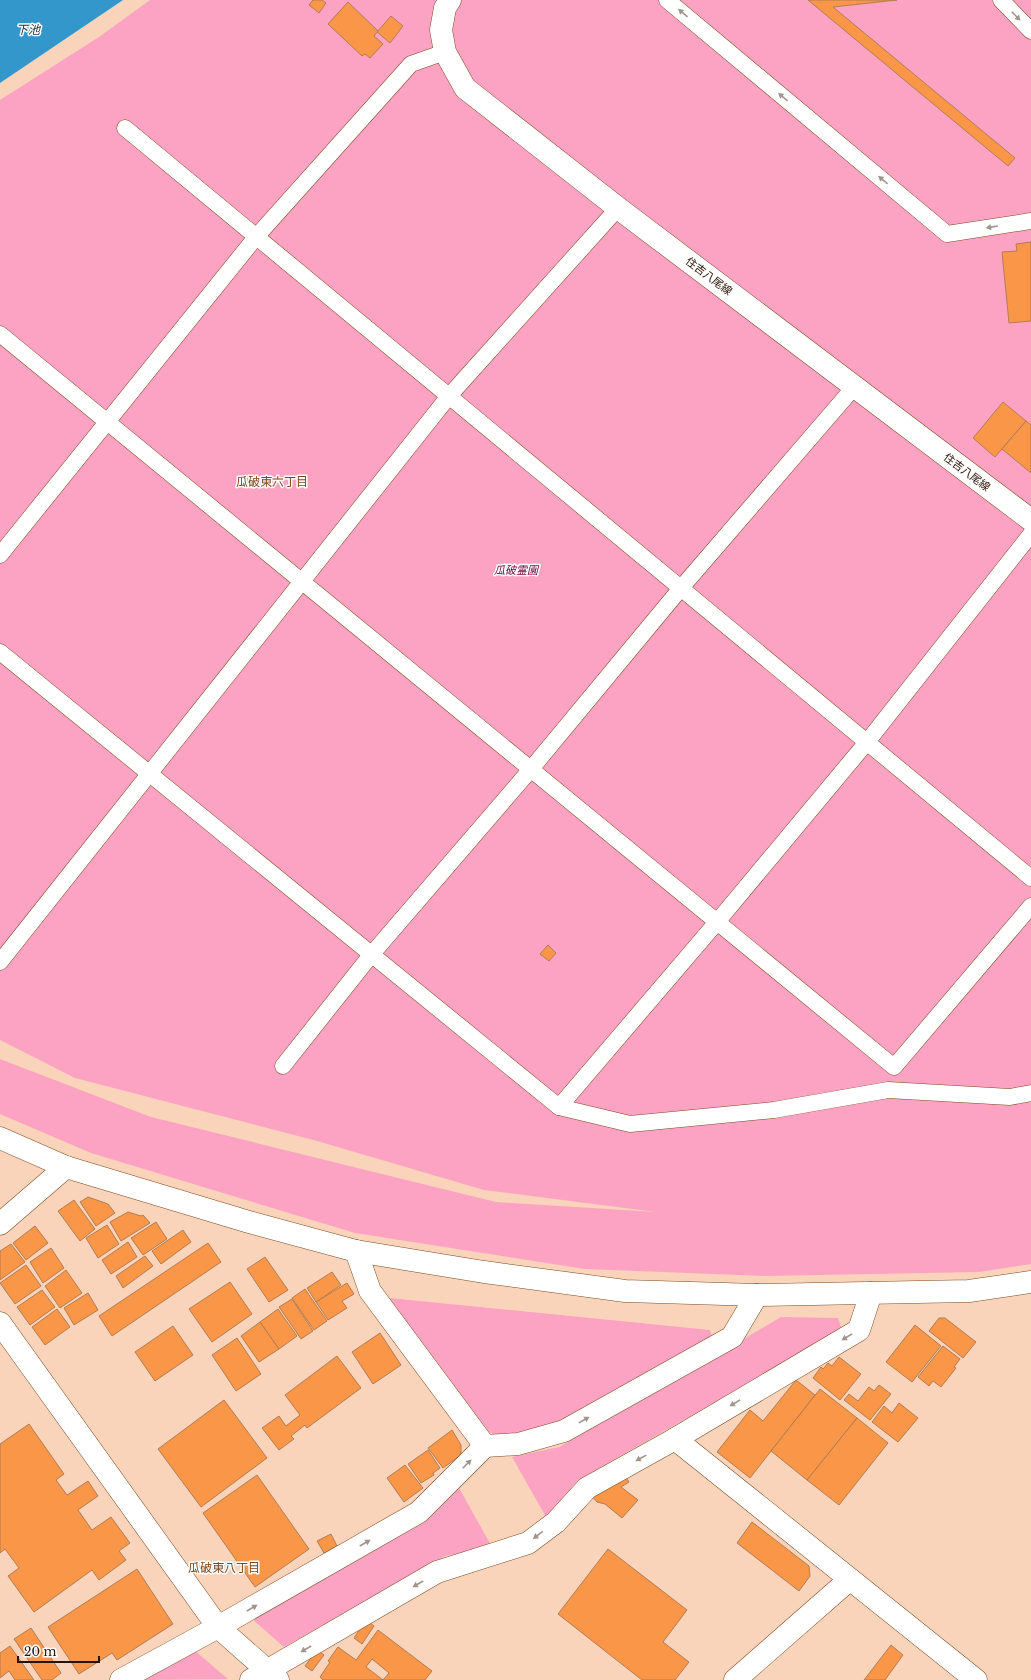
<svg xmlns="http://www.w3.org/2000/svg" width="1031" height="1680" font-family="'Libre Baskerville','Noto Sans JP',serif">
  <style>
    .green { fill: #fca3c3 }
    .water { fill: #3397cc }
    .building { fill: #f99648; stroke: #b47c52 }
    .lines { fill: none; stroke-linecap: round; stroke-linejoin: round }
    .lane-casing { stroke: #7f4a20; stroke-width: 17 }
    .street-casing { stroke: #7f4a20; stroke-width: 23 }
    .secondary-casing { stroke: #7f4a20; stroke-width: 23 }
    .lane { stroke: #fff; stroke-width: 16 }
    .street { stroke: #fff; stroke-width: 22 }
    .secondary { stroke: #fff; stroke-width: 22 }
    .oneway { fill: #9f958e }
    .labels { text-anchor: middle; dominant-baseline: central; stroke-width: 3; stroke-linejoin: round; paint-order: stroke }
    .street-label { font-size: 11px; fill: #291303; stroke: #fdfdfd }
    .park-label { font-size: 11px; font-style: italic; fill: #70033e; stroke: #fdfdfd }
    .water-label { font-size: 12px; font-style: italic; fill: #182d3a; stroke: #fdfdfd }
    .neighbourhood-label { font-size: 12px; fill: #7a461c; stroke: #fdfdfd }
  </style>
  <rect width="100%" height="100%" fill="#f9d4ba"/>
  <g class="green">
    <polygon points="150,0 1031,0 1031,1264 979,1272 766,1276 585,1269 355,1233 91,1153 0,1114 0,1059 151,1117 496,1202 656,1212 484,1190 317,1141 75,1078 0,1040 0,100 99,37"/>
    <polygon points="389,1298 710,1330 712,1337 553,1425 500,1437 489,1432"/>
    <polygon points="781,1317 838,1318 842,1330 578,1480 546,1517 512,1457 559,1447"/>
    <polygon points="459,1488 492,1547 445,1556 284,1647 251,1618 425,1522"/>
    <polygon points="194,1650 228,1679 142,1680"/>
  </g>
  <polygon class="water" points="0,0 123,0 0,83"/>
  <g class="building">
    <polygon points="313,0 322,0 326,3 319,13 309,5"/>
    <polygon points="808,0 897,0 833,7 1015,158 1008,166"/>
    <polygon points="348,2 378,31 374,36 383,44 370,58 365,54 362,56 328,24"/>
    <polygon points="391,16 403,26 390,43 377,32"/>
    <polygon points="1031,242 1031,321 1009,323 1002,252 1017,251 1016,244"/>
    <polygon points="1003,402 1026,421 995,457 973,438"/>
    <polygon points="1026,421 1031,425 1031,473 1002,449"/>
    <polygon points="548,945 556,953 549,961 540,954"/>
    <polygon points="88,1197 108,1204 115,1213 96,1226 80,1202"/>
    <polygon points="74,1200 95,1229 80,1241 58,1211"/>
    <polygon points="128,1212 141,1216 143,1215 150,1223 121,1241 110,1222"/>
    <polygon points="156,1222 167,1239 143,1255 131,1238"/>
    <polygon points="107,1225 119,1244 98,1258 86,1238"/>
    <polygon points="35,1226 48,1243 26,1260 13,1243"/>
    <polygon points="183,1230 191,1242 161,1264 152,1251"/>
    <polygon points="128,1242 137,1257 111,1274 102,1260"/>
    <polygon points="208,1243 221,1262 112,1336 99,1316"/>
    <polygon points="11,1244 25,1262 0,1280 0,1251"/>
    <polygon points="51,1248 64,1268 43,1283 30,1262"/>
    <polygon points="145,1256 153,1266 123,1288 116,1276"/>
    <polygon points="265,1257 288,1290 269,1302 247,1269"/>
    <polygon points="26,1265 41,1286 15,1304 0,1283"/>
    <polygon points="66,1270 82,1293 60,1308 45,1286"/>
    <polygon points="332,1272 341,1285 316,1302 307,1288"/>
    <polygon points="230,1282 252,1314 212,1342 189,1309"/>
    <polygon points="347,1283 354,1294 342,1301 347,1308 328,1320 316,1302"/>
    <polygon points="305,1289 327,1321 314,1330 292,1298"/>
    <polygon points="42,1290 55,1307 30,1325 17,1307"/>
    <polygon points="88,1293 98,1310 74,1325 64,1308"/>
    <polygon points="292,1299 313,1331 301,1339 279,1307"/>
    <polygon points="57,1309 70,1327 45,1345 32,1327"/>
    <polygon points="278,1309 297,1336 279,1349 260,1322"/>
    <polygon points="939,1318 945,1318 976,1342 963,1358 929,1331"/>
    <polygon points="260,1322 279,1349 259,1362 241,1336"/>
    <polygon points="915,1325 941,1346 912,1382 886,1362"/>
    <polygon points="173,1326 193,1355 155,1381 135,1352"/>
    <polygon points="380,1333 401,1365 373,1384 352,1352"/>
    <polygon points="237,1338 261,1374 236,1391 212,1355"/>
    <polygon points="943,1346 960,1359 954,1367 956,1368 941,1387 933,1381 929,1386 918,1377"/>
    <polygon points="337,1356 361,1388 307,1428 305,1425 291,1436 294,1439 279,1450 262,1428 279,1416 286,1426 300,1415 285,1395"/>
    <polygon points="839,1357 861,1374 840,1400 813,1378 821,1367 823,1369 828,1363 832,1366"/>
    <polygon points="796,1380 815,1395 750,1478 717,1452 750,1410 763,1421"/>
    <polygon points="879,1385 891,1394 870,1420 844,1400 849,1394 858,1401 869,1387 874,1391"/>
    <polygon points="820,1389 857,1418 807,1480 771,1451"/>
    <polygon points="224,1400 267,1458 201,1507 158,1449"/>
    <polygon points="899,1403 918,1418 898,1442 872,1422 884,1406 892,1413"/>
    <polygon points="857,1418 888,1443 839,1505 807,1480"/>
    <polygon points="29,1424 64,1474 56,1480 67,1495 88,1481 98,1496 78,1510 92,1530 111,1517 130,1543 119,1551 126,1560 99,1580 92,1570 34,1612 8,1576 19,1568 5,1549 0,1553 0,1444"/>
    <polygon points="452,1430 461,1445 461,1455 443,1468 428,1448"/>
    <polygon points="428,1450 440,1468 433,1473 434,1475 421,1483 408,1464"/>
    <polygon points="405,1465 423,1488 404,1502 387,1478"/>
    <polygon points="257,1475 309,1549 255,1587 203,1513"/>
    <polygon points="625,1476 629,1482 621,1487 638,1500 622,1518 605,1504 597,1502 592,1496"/>
    <polygon points="752,1522 809,1566 810,1576 799,1591 737,1543"/>
    <polygon points="331,1534 337,1546 324,1553 317,1541"/>
    <polygon points="608,1549 687,1610 663,1642 689,1662 675,1680 642,1680 558,1614"/>
    <polygon points="137,1569 173,1624 117,1660 112,1653 79,1674 48,1627"/>
    <polygon points="366,1620 374,1626 362,1644 354,1638"/>
    <polygon points="31,1628 61,1673 52,1680 42,1680 14,1639"/>
    <polygon points="378,1630 432,1671 425,1680 383,1680 389,1673 372,1659 366,1667 383,1680 323,1680 320,1677 330,1662 328,1661 338,1647 356,1660"/>
    <polygon points="891,1645 903,1655 885,1680 864,1680"/>
    <polygon points="10,1646 34,1680 15,1680 9,1671 0,1678 0,1653"/>
    <polygon points="317,1650 324,1655 312,1671 305,1666"/>
  </g>
  <g class="lines">
    <defs>
      <g id="lane">
        <polyline points="667,0 947,234 1031,221"/>
        <polyline points="1001,0 1031,31"/>
        <polyline points="125,128 1031,878"/>
        <polyline points="0,334 894,1067 1031,906"/>
        <polyline points="0,555 256,237 411,64 445,52"/>
        <polyline points="0,652 559,1107 630,1124 774,1110 888,1090 1010,1097 1031,1093"/>
        <polyline points="0,962 449,396 618,208"/>
        <polyline points="283,1066 371,955 531,769 681,588 855,386"/>
        <polyline points="559,1107 717,922 867,742 1031,534"/>
      </g>
      <g id="street">
        <polyline points="0,1138 66,1167 249,1222 356,1251 484,1272 625,1291 757,1295 969,1291 1031,1282"/>
        <polyline points="0,1224 66,1167"/>
        <polyline points="356,1251 370,1291 485,1446"/>
        <polyline points="0,1323 218,1627 278,1680"/>
        <polyline points="675,1439 976,1680"/>
        <polyline points="121,1680 218,1627 419,1512 485,1446 518,1444 564,1431 732,1337 757,1295"/>
        <polyline points="251,1680 437,1572 528,1543 556,1522 587,1488 675,1439 859,1330 871,1293"/>
        <polyline points="735,1680 849,1580"/>
      </g>
      <polyline id="secondary" points="450,0 445,8 441,30 445,52 465,88 618,208 1031,520"/>
    </defs>
    <use href="#lane" class="lane-casing"/>
    <use href="#street" class="street-casing"/>
    <use href="#secondary" class="secondary-casing"/>
    <use href="#lane" class="lane"/>
    <use href="#street" class="street"/>
    <use href="#secondary" class="secondary"/>
  </g>
  <defs><path id="oneway-solid" d="M-6-.8H1V-3.2L6.5 0L1 3.2V.8H-6Z"/></defs>
  <g class="oneway">
    <use href="#oneway-solid" transform="translate(683 13) rotate(-140)"/>
    <use href="#oneway-solid" transform="translate(1016 16) rotate(46)"/>
    <use href="#oneway-solid" transform="translate(783 97) rotate(-140)"/>
    <use href="#oneway-solid" transform="translate(883 180) rotate(-140)"/>
    <use href="#oneway-solid" transform="translate(992 227) rotate(171)"/>
    <use href="#oneway-solid" transform="translate(847 1337) rotate(149)"/>
    <use href="#oneway-solid" transform="translate(735 1403) rotate(149)"/>
    <use href="#oneway-solid" transform="translate(584 1420) rotate(-29)"/>
    <use href="#oneway-solid" transform="translate(641 1458) rotate(151)"/>
    <use href="#oneway-solid" transform="translate(467 1464) rotate(-45)"/>
    <use href="#oneway-solid" transform="translate(538 1535) rotate(143)"/>
    <use href="#oneway-solid" transform="translate(365 1543) rotate(-30)"/>
    <use href="#oneway-solid" transform="translate(418 1584) rotate(150)"/>
    <use href="#oneway-solid" transform="translate(252 1608) rotate(-30)"/>
    <use href="#oneway-solid" transform="translate(306 1649) rotate(150)"/>
  </g>
  <g class="labels">
    <g class="street-label">
      <text transform="translate(709 276) rotate(37)">住吉八尾線</text>
      <text transform="translate(967 472) rotate(37)">住吉八尾線</text>
    </g>
    <g class="park-label">
      <text x="516" y="570">瓜破霊園</text>
    </g>
    <g class="water-label">
      <text x="28" y="29">下池</text>
    </g>
    <g class="neighbourhood-label">
      <text x="272" y="481">瓜破東六丁目</text>
      <text x="224" y="1567">瓜破東八丁目</text>
    </g>
  </g>
  <path d="M18 1656v6h81v-6" fill="none" stroke="#291303" stroke-width="2"/>
  <text x="24" y="1656" font-size="12" fill="#291303" stroke="#fdfdfd" stroke-width="3" paint-order="stroke">20 m</text>
</svg>
